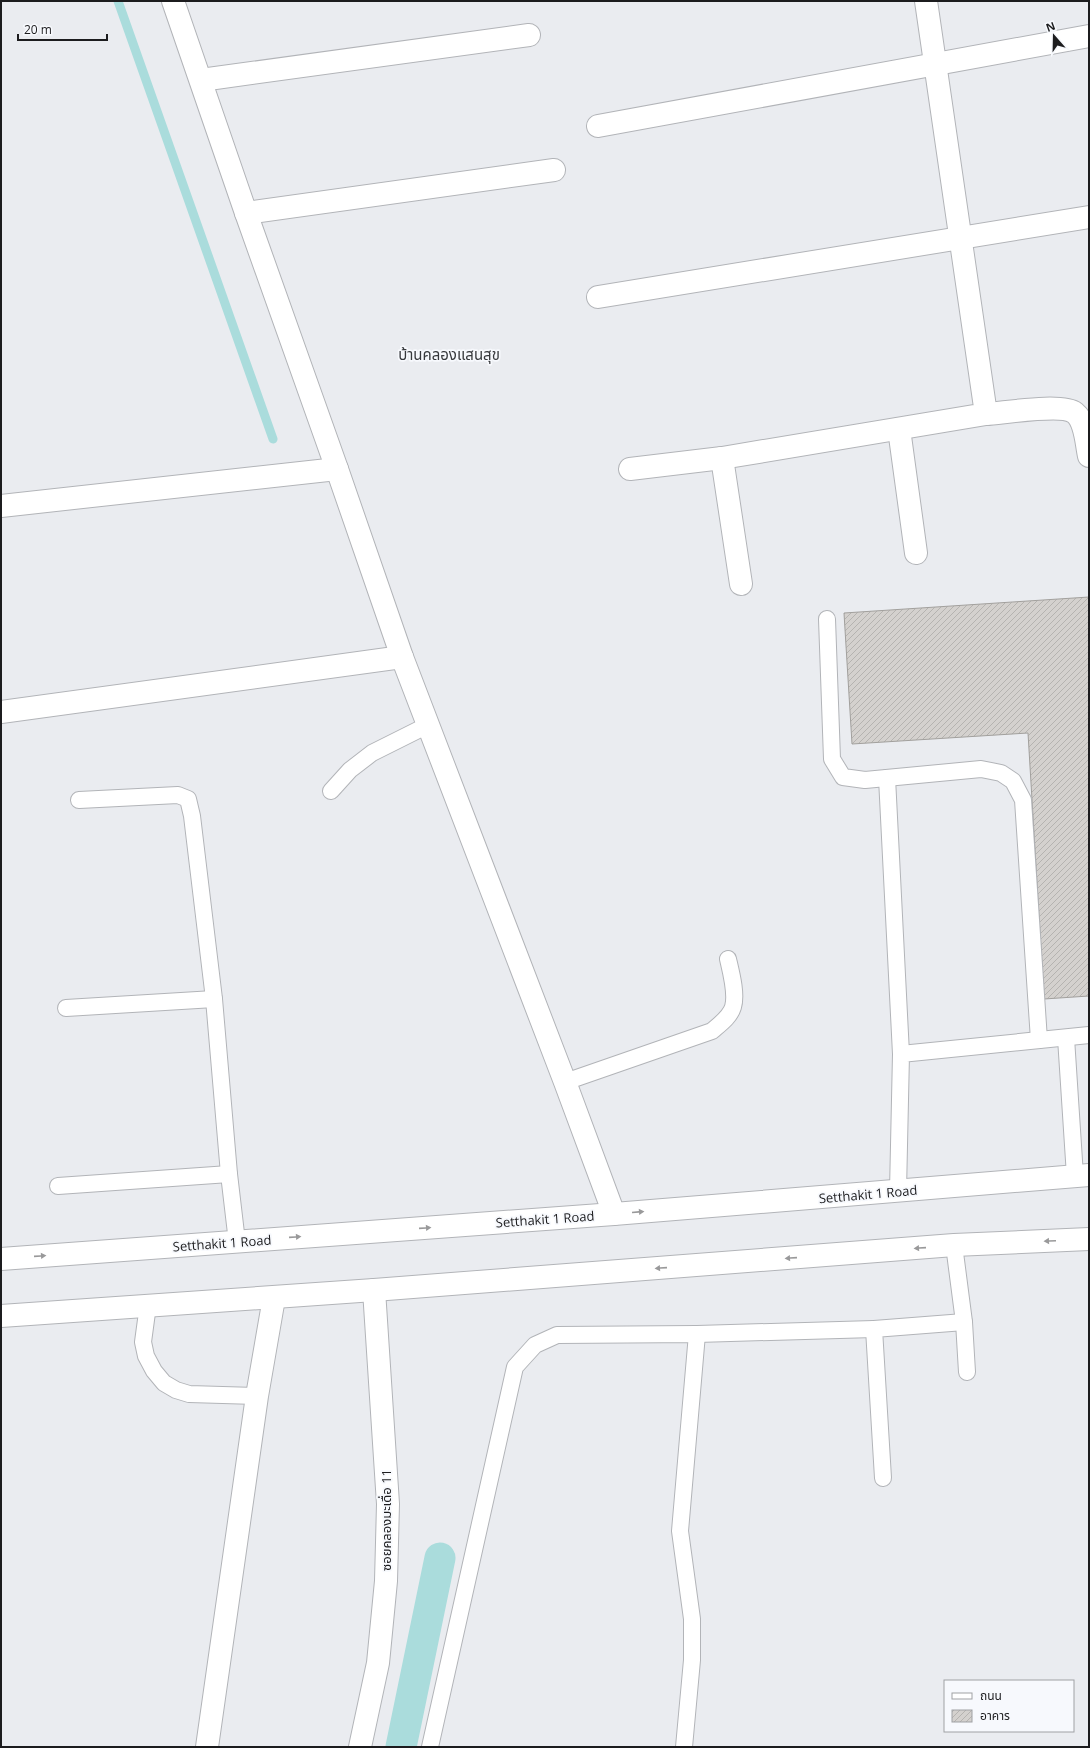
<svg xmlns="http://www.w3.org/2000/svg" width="1090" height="1748" font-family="'Open Sans','Noto Sans Thai',sans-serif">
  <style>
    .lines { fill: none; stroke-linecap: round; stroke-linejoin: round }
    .stream { stroke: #aadcdc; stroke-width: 9 }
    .canal { stroke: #aadcdc; stroke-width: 31 }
    .building { fill: url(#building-hatch); stroke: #a2a09d }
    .lane-casing { stroke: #b2b4b8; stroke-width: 18 }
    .street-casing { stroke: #b2b4b8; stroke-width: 24 }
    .secondary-casing { stroke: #b2b4b8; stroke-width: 24 }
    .lane { stroke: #fff; stroke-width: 16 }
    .street { stroke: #fff; stroke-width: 22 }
    .secondary { stroke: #fff; stroke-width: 22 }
    .oneway { fill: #99999a }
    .labels { text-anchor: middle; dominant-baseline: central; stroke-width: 3.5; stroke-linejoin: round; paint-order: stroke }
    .street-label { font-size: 13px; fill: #1c1c1e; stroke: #f7f9fd }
    .quarter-label { font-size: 15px; fill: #37393c; stroke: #f7f9fd }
  </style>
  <defs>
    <pattern id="building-hatch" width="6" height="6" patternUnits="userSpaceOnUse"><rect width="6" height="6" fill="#d4d1ce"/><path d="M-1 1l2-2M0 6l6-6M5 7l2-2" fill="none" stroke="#b5b3b0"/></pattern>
  </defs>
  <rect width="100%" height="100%" fill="#eaecf0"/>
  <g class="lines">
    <polyline class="stream" points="118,1 273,439"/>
    <polyline class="canal" points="401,1747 440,1558"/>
  </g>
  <polygon class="building" points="1089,597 1089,996 1044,999 1028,733 852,744 844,613"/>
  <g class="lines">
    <defs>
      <g id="lane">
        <polyline points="827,619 832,759 843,777 865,780 981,769 1001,773 1013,781 1023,800 1039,1040"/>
        <polyline points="887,778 901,1054"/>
        <polyline points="331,791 350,770 372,753 428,725"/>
        <polyline points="79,800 178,795 188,799 192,816 214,999 229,1174 237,1242"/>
        <polyline points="66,1008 214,999"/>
        <polyline points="1066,1038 1075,1176"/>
        <path d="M565,1082L712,1031C720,1024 730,1017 733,1007C737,994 731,972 728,959"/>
        <polyline points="58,1186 229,1174"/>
        <polyline points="898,1191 901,1054 1089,1035"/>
        <polyline points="954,1245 964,1322 967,1372"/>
        <polyline points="148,1305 143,1342 146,1356 154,1371 164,1383 176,1390 189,1394 257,1396"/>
        <polyline points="697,1334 874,1329"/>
        <polyline points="883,1478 874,1329 964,1322"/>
        <polyline points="430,1747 515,1367 535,1345 557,1335 697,1334 680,1531 692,1619 692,1660 684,1747"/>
      </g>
      <g id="street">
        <polyline points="173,1 246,213 337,469 402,657 565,1082 614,1214"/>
        <polyline points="201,80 529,35"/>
        <polyline points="598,126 1089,36"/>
        <polyline points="246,213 554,170"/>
        <polyline points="598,297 1089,217"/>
        <path d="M986,414C1004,413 1062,403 1075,413C1086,422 1086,443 1089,456"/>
        <polyline points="899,429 916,553"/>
        <polyline points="722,458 741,584"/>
        <polyline points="630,469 722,458 986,414 926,1"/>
        <polyline points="1,506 337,469"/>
        <polyline points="1,712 402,657"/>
        <polyline points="207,1747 257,1396 274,1298"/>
        <polyline points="360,1747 378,1663 386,1581 388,1504 374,1290"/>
      </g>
      <g id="secondary">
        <polyline points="1,1259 614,1214 1089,1175"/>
        <polyline points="1,1316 374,1290 954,1245 1089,1239"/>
      </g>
    </defs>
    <use href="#lane" class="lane-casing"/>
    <use href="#street" class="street-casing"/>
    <use href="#secondary" class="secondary-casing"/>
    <use href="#lane" class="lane"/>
    <use href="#street" class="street"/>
    <use href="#secondary" class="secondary"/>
  </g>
  <defs><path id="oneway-solid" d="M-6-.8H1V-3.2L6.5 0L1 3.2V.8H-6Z"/></defs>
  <g class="oneway">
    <use href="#oneway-solid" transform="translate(638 1212) rotate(-5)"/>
    <use href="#oneway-solid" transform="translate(425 1228) rotate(-4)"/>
    <use href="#oneway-solid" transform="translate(295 1237) rotate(-4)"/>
    <use href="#oneway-solid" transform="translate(1050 1241) rotate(177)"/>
    <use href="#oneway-solid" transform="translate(920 1248) rotate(176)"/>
    <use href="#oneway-solid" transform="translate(40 1256) rotate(-4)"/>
    <use href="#oneway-solid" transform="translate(791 1258) rotate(176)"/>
    <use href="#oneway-solid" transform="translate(661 1268) rotate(176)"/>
  </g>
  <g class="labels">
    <g class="street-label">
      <text transform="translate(868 1194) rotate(-5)">Setthakit 1 Road</text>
      <text transform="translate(545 1219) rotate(-4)">Setthakit 1 Road</text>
      <text transform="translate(222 1243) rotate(-4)">Setthakit 1 Road</text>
      <text transform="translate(386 1520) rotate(-90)">ซอยคลองมะเดื่อ 11</text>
    </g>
    <g class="quarter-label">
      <text x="449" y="354">บ้านคลองแสนสุข</text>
    </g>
  </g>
  <rect width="1090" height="1748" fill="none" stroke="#1c1c1e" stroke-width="4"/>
  <rect x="944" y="1680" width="130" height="52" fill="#f7f9fd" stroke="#9fa1a4"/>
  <rect x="952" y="1693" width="20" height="6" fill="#ffffff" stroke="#9fa1a4"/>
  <text x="980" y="1700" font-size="12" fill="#1c1c1e">ถนน</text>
  <rect x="952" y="1710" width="20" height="12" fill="url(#building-hatch)" stroke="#9fa1a4"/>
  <text x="980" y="1720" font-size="12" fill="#1c1c1e">อาคาร</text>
  <g transform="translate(1054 36) rotate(340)" stroke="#f7f9fd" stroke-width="3" paint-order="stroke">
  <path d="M0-3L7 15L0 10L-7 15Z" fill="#1c1c1e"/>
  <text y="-6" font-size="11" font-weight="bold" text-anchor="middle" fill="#1c1c1e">N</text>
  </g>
  <path d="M18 34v6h89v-6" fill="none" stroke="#1c1c1e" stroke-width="2"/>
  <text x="24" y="34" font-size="12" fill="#1c1c1e" stroke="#f7f9fd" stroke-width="3" paint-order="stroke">20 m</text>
</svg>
